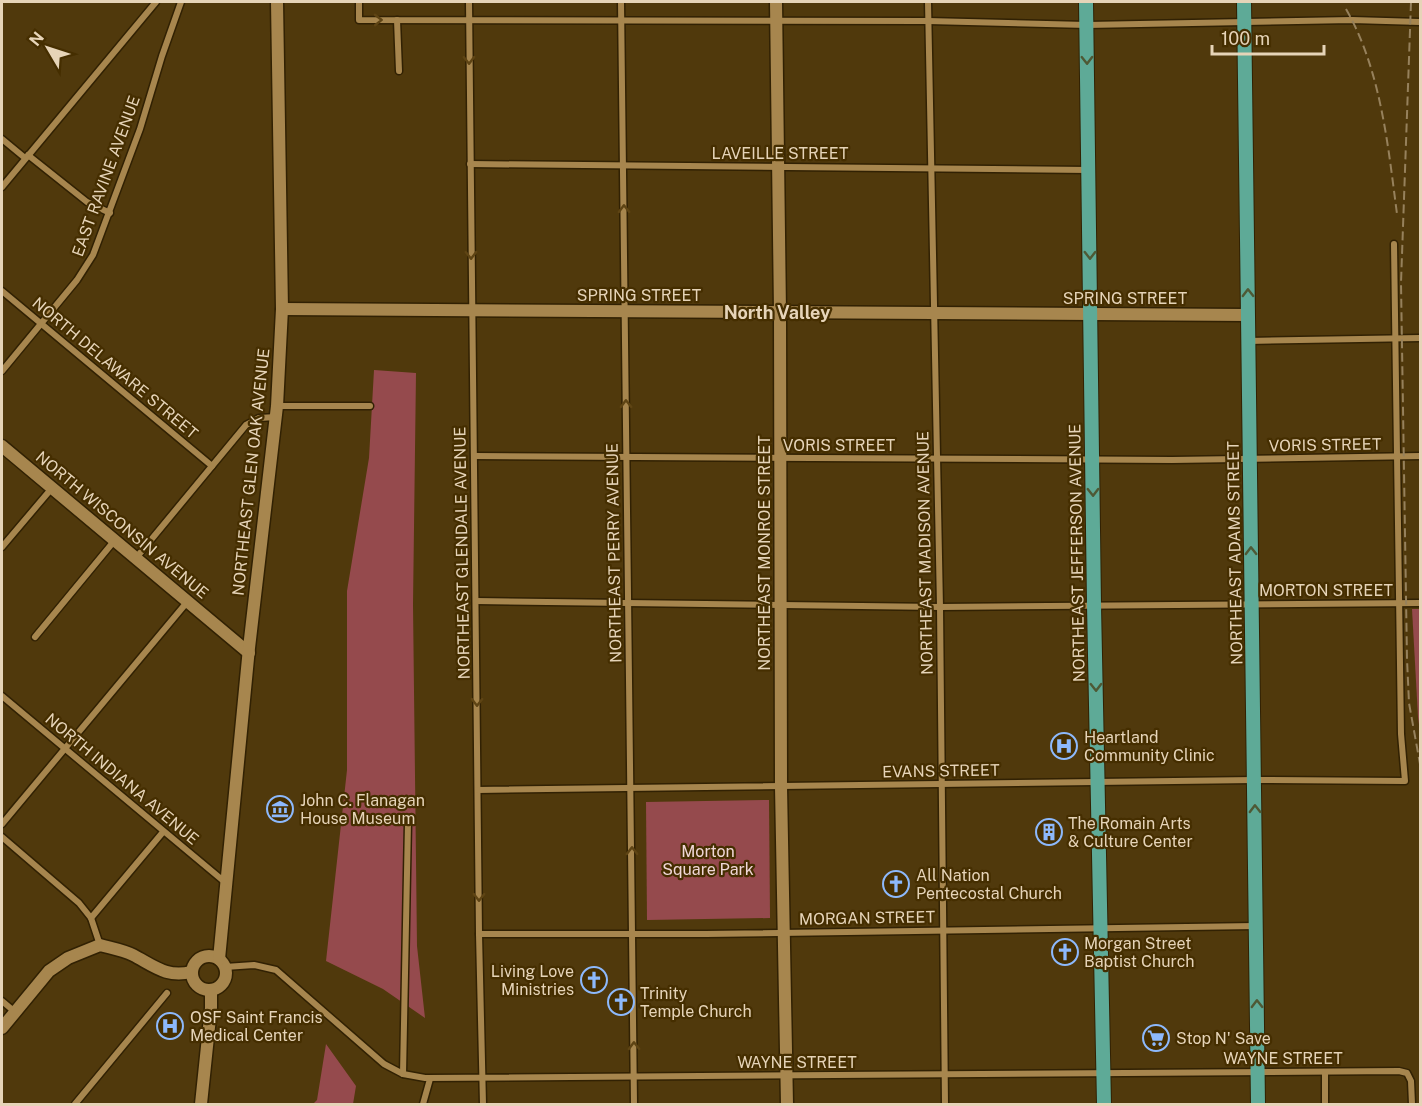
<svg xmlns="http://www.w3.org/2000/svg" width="1422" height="1106" font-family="'Public Sans',sans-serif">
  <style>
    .green { fill: #954a4d }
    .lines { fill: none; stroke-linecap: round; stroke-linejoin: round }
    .street-casing { stroke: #312103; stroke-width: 9 }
    .secondary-casing { stroke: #312103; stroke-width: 15 }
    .primary-casing { stroke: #312103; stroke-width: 16 }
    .street { stroke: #a7864e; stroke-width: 6 }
    .secondary { stroke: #a7864e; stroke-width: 12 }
    .primary { stroke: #5eaa97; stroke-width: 14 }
    .rail { stroke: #96815c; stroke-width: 2; stroke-dasharray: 9 4.5; stroke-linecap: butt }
    .oneway { stroke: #5e4414 }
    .oneway2 { stroke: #4e5935 }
    .labels { text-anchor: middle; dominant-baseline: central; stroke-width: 4.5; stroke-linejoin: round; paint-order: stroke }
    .street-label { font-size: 16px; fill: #e6d4b8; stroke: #452e00 }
    .poi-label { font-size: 16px; fill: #e6d4b8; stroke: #452e00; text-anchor: start }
    .park-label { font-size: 16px; fill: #f0d7d7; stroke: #452e00 }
    .neighbourhood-label { font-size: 18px; font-weight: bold; fill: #e6d4b8; stroke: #452e00 }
  </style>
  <rect width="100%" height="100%" fill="#50390c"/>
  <g class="green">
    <polygon points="374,370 416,373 413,605 417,946 425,1018 383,989 326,961 347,770 347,591 369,458"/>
    <polygon points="1412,609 1420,609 1420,732 1418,717"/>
    <polygon points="769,800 770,918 647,920 646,802"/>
    <polygon points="326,1044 356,1086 353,1104 313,1104 317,1100"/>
  </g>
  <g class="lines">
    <defs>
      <g id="street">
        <polyline points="359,2 359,20 928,21 1087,25 1352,20 1420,22"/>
        <polyline points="469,2 479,934 483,1104"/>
        <polyline points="621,2 634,1104"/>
        <polyline points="928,2 940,607 945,1104"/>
        <polyline points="397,20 399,71"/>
        <polyline points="2,139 25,158"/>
        <polyline points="28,155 87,202 110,213"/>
        <polyline points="470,164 1089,170"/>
        <polyline points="2,187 156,2"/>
        <polyline points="2,291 212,466"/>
        <polyline points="1248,341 1420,338"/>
        <polyline points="2,371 77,280 93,255 140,129 162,56 181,2"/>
        <polyline points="277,406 370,406"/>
        <polyline points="475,456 1172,460 1420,456"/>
        <polyline points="2,547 52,488"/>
        <polyline points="136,558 246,425 259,418 276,417"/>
        <polyline points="476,601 940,607 1420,603"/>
        <polyline points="35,637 115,540"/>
        <polyline points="2,696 226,883"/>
        <polyline points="478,790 1254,780 1405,781 1401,734 1394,244"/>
        <polyline points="2,824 188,601"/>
        <polyline points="2,837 79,903 91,918 100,945"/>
        <polyline points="91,918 163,832"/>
        <polyline points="479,934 706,934 1255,926"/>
        <polyline points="225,967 254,965 276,970 384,1064 403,1074 425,1078 1399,1071 1407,1073 1411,1081 1412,1104"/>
        <polyline points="2,1001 15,1012"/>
        <polyline points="1325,1072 1325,1104"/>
        <polyline points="403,1074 408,823"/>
        <polyline points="75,1104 167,993"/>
        <polyline points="423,1104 430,1079"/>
      </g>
      <g id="secondary">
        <polyline points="776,2 780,312 781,787 787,1104"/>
        <polyline points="282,309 1248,315"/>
        <polyline points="2,446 249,653"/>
        <circle cx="209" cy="973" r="17"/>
        <polyline points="219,959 249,648 277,406 282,309 277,2"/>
        <path d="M2,1028L49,971L68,958L100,945C111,948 123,950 133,955C154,966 167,978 191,972"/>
        <polyline points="201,1104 211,1008 211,990"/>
      </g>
      <g id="primary">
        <polyline points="1086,2 1094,605 1104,1104"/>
        <polyline points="1244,2 1258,1104"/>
      </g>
    </defs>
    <use href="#street" class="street-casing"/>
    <use href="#secondary" class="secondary-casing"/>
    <use href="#primary" class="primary-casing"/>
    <use href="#street" class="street"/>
    <use href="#secondary" class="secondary"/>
    <use href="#primary" class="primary"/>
    <g class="rail">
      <polyline points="1411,2 1401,283 1407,659 1409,703 1420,764"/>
      <path d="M1346,9C1381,70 1388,146 1397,214"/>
    </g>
  </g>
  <defs><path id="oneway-chevron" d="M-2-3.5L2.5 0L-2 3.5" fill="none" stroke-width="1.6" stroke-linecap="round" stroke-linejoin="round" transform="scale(1.5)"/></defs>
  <g class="oneway">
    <use href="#oneway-chevron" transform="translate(378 20) rotate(-1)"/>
    <use href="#oneway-chevron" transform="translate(469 60) rotate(89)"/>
    <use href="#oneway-chevron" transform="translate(624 209) rotate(-91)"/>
    <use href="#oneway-chevron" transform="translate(471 255) rotate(89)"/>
    <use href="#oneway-chevron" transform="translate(626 404) rotate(-91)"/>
    <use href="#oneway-chevron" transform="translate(477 702) rotate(90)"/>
    <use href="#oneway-chevron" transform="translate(632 851) rotate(-90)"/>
    <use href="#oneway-chevron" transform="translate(479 897) rotate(90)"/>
    <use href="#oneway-chevron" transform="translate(634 1046) rotate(-91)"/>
  </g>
  <g class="oneway2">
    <use href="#oneway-chevron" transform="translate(1087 60) rotate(89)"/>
    <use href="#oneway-chevron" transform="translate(1090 255) rotate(90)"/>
    <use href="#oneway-chevron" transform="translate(1248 293) rotate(-91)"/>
    <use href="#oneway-chevron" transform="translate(1093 492) rotate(89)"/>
    <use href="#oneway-chevron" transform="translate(1251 551) rotate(-91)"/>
    <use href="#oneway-chevron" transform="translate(1096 687) rotate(89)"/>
    <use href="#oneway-chevron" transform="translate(1255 809) rotate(-91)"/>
    <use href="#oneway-chevron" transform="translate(1257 1004) rotate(-91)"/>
  </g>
  <defs>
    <symbol id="hospital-ring" viewBox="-11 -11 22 22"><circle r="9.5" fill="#452e00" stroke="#8db9fc" stroke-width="1.5"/><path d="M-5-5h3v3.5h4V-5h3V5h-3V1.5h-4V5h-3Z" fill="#8db9fc"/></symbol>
    <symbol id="museum-ring" viewBox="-11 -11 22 22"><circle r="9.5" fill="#452e00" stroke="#8db9fc" stroke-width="1.5"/><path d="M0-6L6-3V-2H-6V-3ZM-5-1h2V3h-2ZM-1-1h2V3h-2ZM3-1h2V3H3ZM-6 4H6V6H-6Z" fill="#8db9fc"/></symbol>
    <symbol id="building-ring" viewBox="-11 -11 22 22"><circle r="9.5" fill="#452e00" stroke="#8db9fc" stroke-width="1.5"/><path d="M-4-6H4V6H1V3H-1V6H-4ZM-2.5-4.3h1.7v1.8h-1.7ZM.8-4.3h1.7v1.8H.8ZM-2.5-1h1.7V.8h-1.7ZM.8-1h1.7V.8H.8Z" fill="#8db9fc"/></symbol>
    <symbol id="church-ring" viewBox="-11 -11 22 22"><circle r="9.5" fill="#452e00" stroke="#8db9fc" stroke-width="1.5"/><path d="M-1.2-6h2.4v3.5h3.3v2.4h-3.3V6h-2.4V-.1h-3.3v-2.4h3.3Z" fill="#8db9fc"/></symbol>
    <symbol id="supermarket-ring" viewBox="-11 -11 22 22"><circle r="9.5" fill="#452e00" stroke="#8db9fc" stroke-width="1.5"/><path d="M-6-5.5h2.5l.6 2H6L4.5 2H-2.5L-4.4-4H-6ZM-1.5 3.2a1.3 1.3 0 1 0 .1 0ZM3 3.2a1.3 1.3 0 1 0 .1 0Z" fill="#8db9fc"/></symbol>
  </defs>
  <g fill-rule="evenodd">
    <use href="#hospital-ring" x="1049" y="731" width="30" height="30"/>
    <use href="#museum-ring" x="265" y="794" width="30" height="30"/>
    <use href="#building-ring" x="1034" y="817" width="30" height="30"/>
    <use href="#church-ring" x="881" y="869" width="30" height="30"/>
    <use href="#church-ring" x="1050" y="937" width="30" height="30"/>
    <use href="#church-ring" x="579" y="965" width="30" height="30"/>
    <use href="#church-ring" x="606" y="987" width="30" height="30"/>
    <use href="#hospital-ring" x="155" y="1011" width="30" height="30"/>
    <use href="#supermarket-ring" x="1141" y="1023" width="30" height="30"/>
  </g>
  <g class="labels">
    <g class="street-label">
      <text x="780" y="153">LAVEILLE STREET</text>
      <text transform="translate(106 176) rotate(-70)">EAST RAVINE AVENUE</text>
      <text x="639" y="295">SPRING STREET</text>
      <text x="1125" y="298">SPRING STREET</text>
      <text transform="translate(115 368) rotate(40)">NORTH DELAWARE STREET</text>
      <text x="839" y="445">VORIS STREET</text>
      <text transform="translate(1325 445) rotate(-1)">VORIS STREET</text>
      <text transform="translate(251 472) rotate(-84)">NORTHEAST GLEN OAK AVENUE</text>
      <text transform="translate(122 525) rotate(40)">NORTH WISCONSIN AVENUE</text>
      <text transform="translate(462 553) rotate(-91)">NORTHEAST GLENDALE AVENUE</text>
      <text transform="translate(614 553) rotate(-91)">NORTHEAST PERRY AVENUE</text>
      <text transform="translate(764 553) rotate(-90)">NORTHEAST MONROE STREET</text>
      <text transform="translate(925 553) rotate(-91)">NORTHEAST MADISON AVENUE</text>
      <text transform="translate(1077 553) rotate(-91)">NORTHEAST JEFFERSON AVENUE</text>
      <text transform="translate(1235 553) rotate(-91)">NORTHEAST ADAMS STREET</text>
      <text x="1326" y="590">MORTON STREET</text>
      <text transform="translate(941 771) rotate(-1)">EVANS STREET</text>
      <text transform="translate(122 779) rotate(40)">NORTH INDIANA AVENUE</text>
      <text transform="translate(867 918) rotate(-1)">MORGAN STREET</text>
      <text x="1283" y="1058">WAYNE STREET</text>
      <text x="797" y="1062">WAYNE STREET</text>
    </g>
    <g class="poi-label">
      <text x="1084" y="737">Heartland<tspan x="1084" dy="18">Community Clinic</tspan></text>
      <text x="300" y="800">John C. Flanagan<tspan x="300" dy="18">House Museum</tspan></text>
      <text x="1068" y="823">The Romain Arts<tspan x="1068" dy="18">&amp; Culture Center</tspan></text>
      <text x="916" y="875">All Nation<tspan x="916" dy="18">Pentecostal Church</tspan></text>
      <text x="1084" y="943">Morgan Street<tspan x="1084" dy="18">Baptist Church</tspan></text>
      <text x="574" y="971" text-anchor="end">Living Love<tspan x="574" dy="18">Ministries</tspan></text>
      <text x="640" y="993">Trinity<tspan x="640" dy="18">Temple Church</tspan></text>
      <text x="190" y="1017">OSF Saint Francis<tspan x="190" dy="18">Medical Center</tspan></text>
      <text x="1176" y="1038">Stop N' Save</text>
    </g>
    <g class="park-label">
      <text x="708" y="851">Morton<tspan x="708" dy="18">Square Park</tspan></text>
    </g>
    <g class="neighbourhood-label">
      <text x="777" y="312">North Valley</text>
    </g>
  </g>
  <rect width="1422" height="1106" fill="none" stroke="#e6d4b8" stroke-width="6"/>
  <g transform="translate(48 48) rotate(309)" stroke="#452e00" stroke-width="4.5" paint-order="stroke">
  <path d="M0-4.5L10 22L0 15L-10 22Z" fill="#e6d4b8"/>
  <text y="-9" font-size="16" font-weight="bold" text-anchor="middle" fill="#e6d4b8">N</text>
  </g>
  <path d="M1212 45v9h112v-9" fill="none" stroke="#e6d4b8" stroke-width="3"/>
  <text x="1221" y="45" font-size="18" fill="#e6d4b8" stroke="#452e00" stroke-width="4.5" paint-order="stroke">100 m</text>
</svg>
